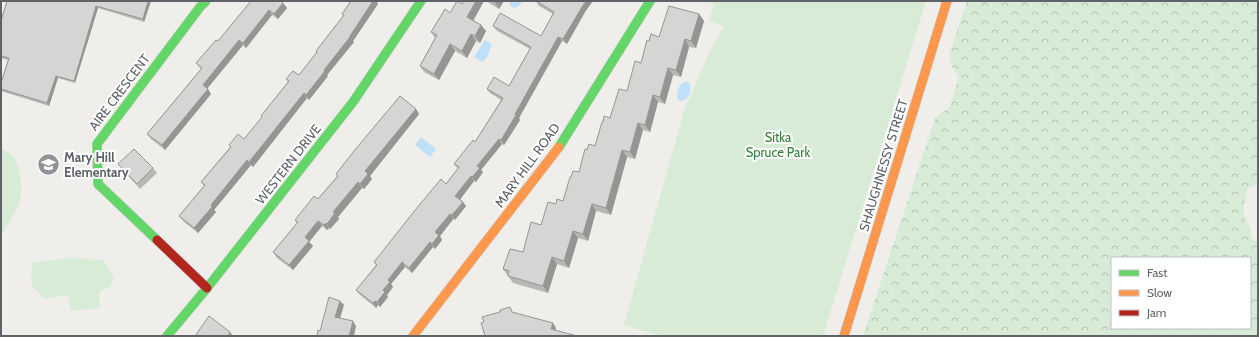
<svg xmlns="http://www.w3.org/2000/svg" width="1259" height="337" font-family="Cabin,sans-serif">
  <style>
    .forest { fill: url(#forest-crowns); fill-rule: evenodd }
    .park { fill: #d8ebd6 }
    .water { fill: #bfe0f9 }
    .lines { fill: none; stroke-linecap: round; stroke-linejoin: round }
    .fast-casing { stroke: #cacacb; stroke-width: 10 }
    .slow-casing { stroke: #cacacb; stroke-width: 10 }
    .jam-casing { stroke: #cacacb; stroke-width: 10 }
    .fast { stroke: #63d668; stroke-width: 9 }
    .slow { stroke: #ff974d; stroke-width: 9 }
    .jam { stroke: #b3261e; stroke-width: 9 }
    .wall { fill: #b8b7b5 }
    .shaded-wall { fill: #969594 }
    .building { fill: #d6d5d3; stroke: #969594 }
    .labels { text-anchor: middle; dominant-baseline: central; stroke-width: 4; stroke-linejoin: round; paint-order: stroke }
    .street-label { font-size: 13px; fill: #5f6368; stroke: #fff }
    .park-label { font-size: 13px; fill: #348238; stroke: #fff }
    .poi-label { font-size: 13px; font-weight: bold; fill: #5f6368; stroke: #fff; text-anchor: start }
  </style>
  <defs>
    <pattern id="forest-crowns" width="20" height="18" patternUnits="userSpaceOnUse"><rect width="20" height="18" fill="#d8ebd6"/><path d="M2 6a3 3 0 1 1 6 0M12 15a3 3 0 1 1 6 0" fill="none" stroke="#b2c2b1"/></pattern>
  </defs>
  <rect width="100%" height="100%" fill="#efeeea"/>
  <path class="forest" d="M967,1H1258V184L1248,188L1243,209L1245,219L1250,227L1252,239L1258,242V336H863L935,118L949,108L959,77L952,67L949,55ZM1112,258H1250V328H1112Z"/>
  <g class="park">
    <polygon points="702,1 926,1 823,336 662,336 624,325 684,111 708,55 724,26 709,21 714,4"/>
    <path d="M1,148C5,150 11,154 14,157C21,168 23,192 19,204C14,215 8,224 1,234Z"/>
    <path d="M67,258L103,260L114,277L110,287L99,292L100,308L71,311L68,295L45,299C29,285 30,284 33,263Z"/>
  </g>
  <g class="water">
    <path d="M509,1H523C519,6 517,9 511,7Z"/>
    <polygon points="485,40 492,44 487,57 483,62 474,57"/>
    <path d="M686,81L690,83C691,91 690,100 680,101L677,98C677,91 678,84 686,81Z"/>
    <polygon points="421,137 436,149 430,157 415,145"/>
  </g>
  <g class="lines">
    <defs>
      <g id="fast">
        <polyline points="559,147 650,1"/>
        <polyline points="157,240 98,184 97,144 200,7 206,1"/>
        <polyline points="167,336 207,288 353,102 421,1"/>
      </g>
      <g id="slow">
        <polyline points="413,336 559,147"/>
        <polyline points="844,336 947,1"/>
      </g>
      <polyline id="jam" points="157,240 207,288"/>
    </defs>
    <use href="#fast" class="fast-casing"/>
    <use href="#slow" class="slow-casing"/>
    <use href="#jam" class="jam-casing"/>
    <use href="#fast" class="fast"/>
    <use href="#slow" class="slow"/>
    <use href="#jam" class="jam"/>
  </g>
  <g class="wall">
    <polygon points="7,1 151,1 144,22 98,8 75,83 58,78 49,106 1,91 1,83 8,60 1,58 1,21"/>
    <polygon points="282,1 282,2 287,8 278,19 272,15 246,48 243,45 207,89 211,94 165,150 151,139 147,134 201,69 196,63 218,41 241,13"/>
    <polygon points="351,1 376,1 378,4 353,41 354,42 327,75 328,76 309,100 307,98 253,167 251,165 214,210 216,212 198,233 183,221 179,216 204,186 201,182 230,147 229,145 244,139 262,118 261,116 288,82 286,79 299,75 317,52 316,51 343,16 342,14"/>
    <polygon points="484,1 473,20 481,25 486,31 480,43 476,41 467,58 455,51 439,80 424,72 420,66 435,38 431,32 450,13 462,4"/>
    <polygon points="486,1 504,1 499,9"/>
    <polygon points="536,1 585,12 567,44 562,41 519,118 520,120 504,145 502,144 481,170 483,172 476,182 474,181 460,199 463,202 466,206 455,220 454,218 440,236 442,240 435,249 433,247 412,273 405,267 391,284 393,287 387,295 388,297 380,307 378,305 376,308 359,294 356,290 376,265 374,262 446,184 458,169 454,164 475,142 501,100 490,93 487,89 509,86 530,49 497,31 493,26 541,36 553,14 539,6"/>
    <polygon points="699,14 704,21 696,48 689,47 681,77 673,75 665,104 658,102 650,132 643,130 635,159 627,157 611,215 596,211 588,241 578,238 569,268 557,264 548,293 513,283 503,269 523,252 556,204 563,201 571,177 579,172 587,150 595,146 603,122 610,118 627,91 641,63 649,41 659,37"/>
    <polygon points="416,109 419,114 370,176 372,179 364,189 362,188 338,217 339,219 330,229 329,228 327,230 322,226 309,242 313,246 293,270 277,258 273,252 297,223 295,220 318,199 337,176 336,174"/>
    <polygon points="118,164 153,168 157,173 140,189 122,169"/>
  </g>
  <g class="shaded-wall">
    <polygon points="148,1 151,1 144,22 143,19"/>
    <polygon points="373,1 376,1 378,4 353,41 354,42 327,75 328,76 309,100 306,95 350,36"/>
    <polygon points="476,1 484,1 472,23 467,17"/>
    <polygon points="495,1 504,1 499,9 495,2"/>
    <polygon points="586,1 593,1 585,12 567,44 563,39 582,7"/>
    <polygon points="283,3 287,8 278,19 274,14"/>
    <polygon points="96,6 98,8 75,83 74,81"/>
    <polygon points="269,10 272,15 246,48 243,43"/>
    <polygon points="699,14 704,21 696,48 691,41"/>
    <polygon points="481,25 486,31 480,43 475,36"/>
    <polygon points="471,34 476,41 467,58 462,51"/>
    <polygon points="558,37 562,41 519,118 520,120 504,145 501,140"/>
    <polygon points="685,39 689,47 681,77 676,70"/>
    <polygon points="239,40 243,45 206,90 203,85"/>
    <polygon points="450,44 455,51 439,80 434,74"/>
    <polygon points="668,68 673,75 665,104 660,97"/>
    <polygon points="56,76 58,78 49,106 47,103"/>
    <polygon points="208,89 211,94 165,150 162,145"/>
    <polygon points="304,93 307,98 253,167 249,162"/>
    <polygon points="653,95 658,102 650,132 645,125"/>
    <polygon points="416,109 419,114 370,176 372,179 364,189 360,184 365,171"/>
    <polygon points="638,123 643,130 635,159 630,152"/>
    <polygon points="499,139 502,144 481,170 483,172 476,182 472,177 477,166"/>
    <polygon points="622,150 627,157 611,215 606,208"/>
    <polygon points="247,160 251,165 214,210 216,212 198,233 194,228 211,205"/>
    <polygon points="471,176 474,181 459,201 455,196"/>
    <polygon points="358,182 362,188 338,217 339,219 330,229 327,224 333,212"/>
    <polygon points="463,202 466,206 455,220 452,215"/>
    <polygon points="592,204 596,211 588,241 583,234"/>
    <polygon points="450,214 454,218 440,236 442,240 435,249 432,244 435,232"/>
    <polygon points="318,221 322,226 309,242 313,246 293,270 289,265 305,237"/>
    <polygon points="326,223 329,228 327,230 324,225"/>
    <polygon points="573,231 578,238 569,268 564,261"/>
    <polygon points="430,242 433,247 412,273 409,268"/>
    <polygon points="552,257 557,264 548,293 543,286"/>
    <polygon points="402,262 405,267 391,284 393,287 387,295 388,297 380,307 377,302 388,280"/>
    <polygon points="340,301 344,305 339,322 335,317"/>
    <polygon points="375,301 378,305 376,308 373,303"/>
    <polygon points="353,321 356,326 354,336 349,336"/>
    <polygon points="553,323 556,328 555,335 551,329"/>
    <polygon points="230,332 233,336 228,336"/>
  </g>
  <g class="building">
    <polygon points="7,1 148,1 143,19 96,6 74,81 56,76 47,103 1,89 1,83 9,58 1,56 1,21"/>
    <polygon points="251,1 281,1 283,3 274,14 269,10 243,43 239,40 203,85 208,89 162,145 147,134 202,68 196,63 216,40 218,41"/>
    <polygon points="351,1 373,1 350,36 350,37 324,70 325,71 306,95 304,93 249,162 247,160 211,205 212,207 194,228 179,216 205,185 201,182 231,147 229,145 238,134 244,139 262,117 261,116 289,81 286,79 293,71 299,75 317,52 316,51 344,15 342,14"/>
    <polygon points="457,1 462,4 464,1 476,1 467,17 481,25 475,36 471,34 462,51 450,44 434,74 420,66 437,35 431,32 445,9 450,13"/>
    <polygon points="536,1 586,1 582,7 563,39 558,37 515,114 516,115 501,140 499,139 477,166 480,168 472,177 471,176 455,196 463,202 452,215 450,214 435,232 439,235 432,244 430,242 409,268 402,262 388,280 390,282 383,290 385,292 377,302 375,301 373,303 356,290 377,265 374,262 416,209 441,179 446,184 459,167 454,164 473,140 475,142 503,98 487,89 494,77 509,86 531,47 493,26 500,13 541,36 554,12"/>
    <polygon points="669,6 699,14 691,41 685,39 676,70 668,68 660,97 653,95 645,125 638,123 630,152 622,150 606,208 592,204 583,234 573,231 564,261 552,257 543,286 508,276 509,271 503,269 510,249 523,252 531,222 541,225 548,202 556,204 557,199 563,201 570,177 571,177 573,171 579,172 585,149 587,150 589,144 595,146 602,122 603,122 604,116 610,118 619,89 627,91 635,61 641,63 647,40 649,41 651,34 659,37"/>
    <polygon points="400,96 416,109 365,171 368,174 360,184 358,182 333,212 335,213 327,224 326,223 324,225 318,221 305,237 309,241 289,265 273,252 298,222 295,220 314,196 318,199 338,176 336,174 354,151"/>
    <polygon points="134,149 153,168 137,184 118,164"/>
    <polygon points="329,297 340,301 335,317 353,321 349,336 317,336 318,330 320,331"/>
    <polygon points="510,307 512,312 553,323 551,329 577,336 485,336 481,323 484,322 482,317 500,312 500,310"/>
    <polygon points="209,316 230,332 228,336 195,336"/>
  </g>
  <defs>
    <symbol id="school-disc" viewBox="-11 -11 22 22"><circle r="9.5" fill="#919496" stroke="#fff"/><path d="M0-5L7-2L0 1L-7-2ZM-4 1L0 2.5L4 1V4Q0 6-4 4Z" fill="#fff"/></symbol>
  </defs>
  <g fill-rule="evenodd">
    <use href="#school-disc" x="36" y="152" width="25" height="25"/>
  </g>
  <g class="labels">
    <g class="street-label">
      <text transform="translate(119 92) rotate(-53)">AIRE CRESCENT</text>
      <text transform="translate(288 164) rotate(-52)">WESTERN DRIVE</text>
      <text transform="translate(527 165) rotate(-54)">MARY HILL ROAD</text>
      <text transform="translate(883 165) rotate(-73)">SHAUGHNESSY STREET</text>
    </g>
    <g class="park-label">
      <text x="778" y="137">Sitka<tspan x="778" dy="15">Spruce Park</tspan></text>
    </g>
    <g class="poi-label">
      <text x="64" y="157">Mary Hill<tspan x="64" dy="15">Elementary</tspan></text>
    </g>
  </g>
  <rect width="1259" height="337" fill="none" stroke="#5f6368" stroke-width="4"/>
  <rect x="1111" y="257" width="140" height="72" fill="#ffffff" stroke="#bfc1c3"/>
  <rect x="1119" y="270" width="20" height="6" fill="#63d668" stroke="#bfc1c3"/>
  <text x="1147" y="277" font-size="12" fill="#5f6368">Fast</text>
  <rect x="1119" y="290" width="20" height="6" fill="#ff974d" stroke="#bfc1c3"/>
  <text x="1147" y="297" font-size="12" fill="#5f6368">Slow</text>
  <rect x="1119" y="310" width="20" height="6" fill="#b3261e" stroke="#bfc1c3"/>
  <text x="1147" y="317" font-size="12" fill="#5f6368">Jam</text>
</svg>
